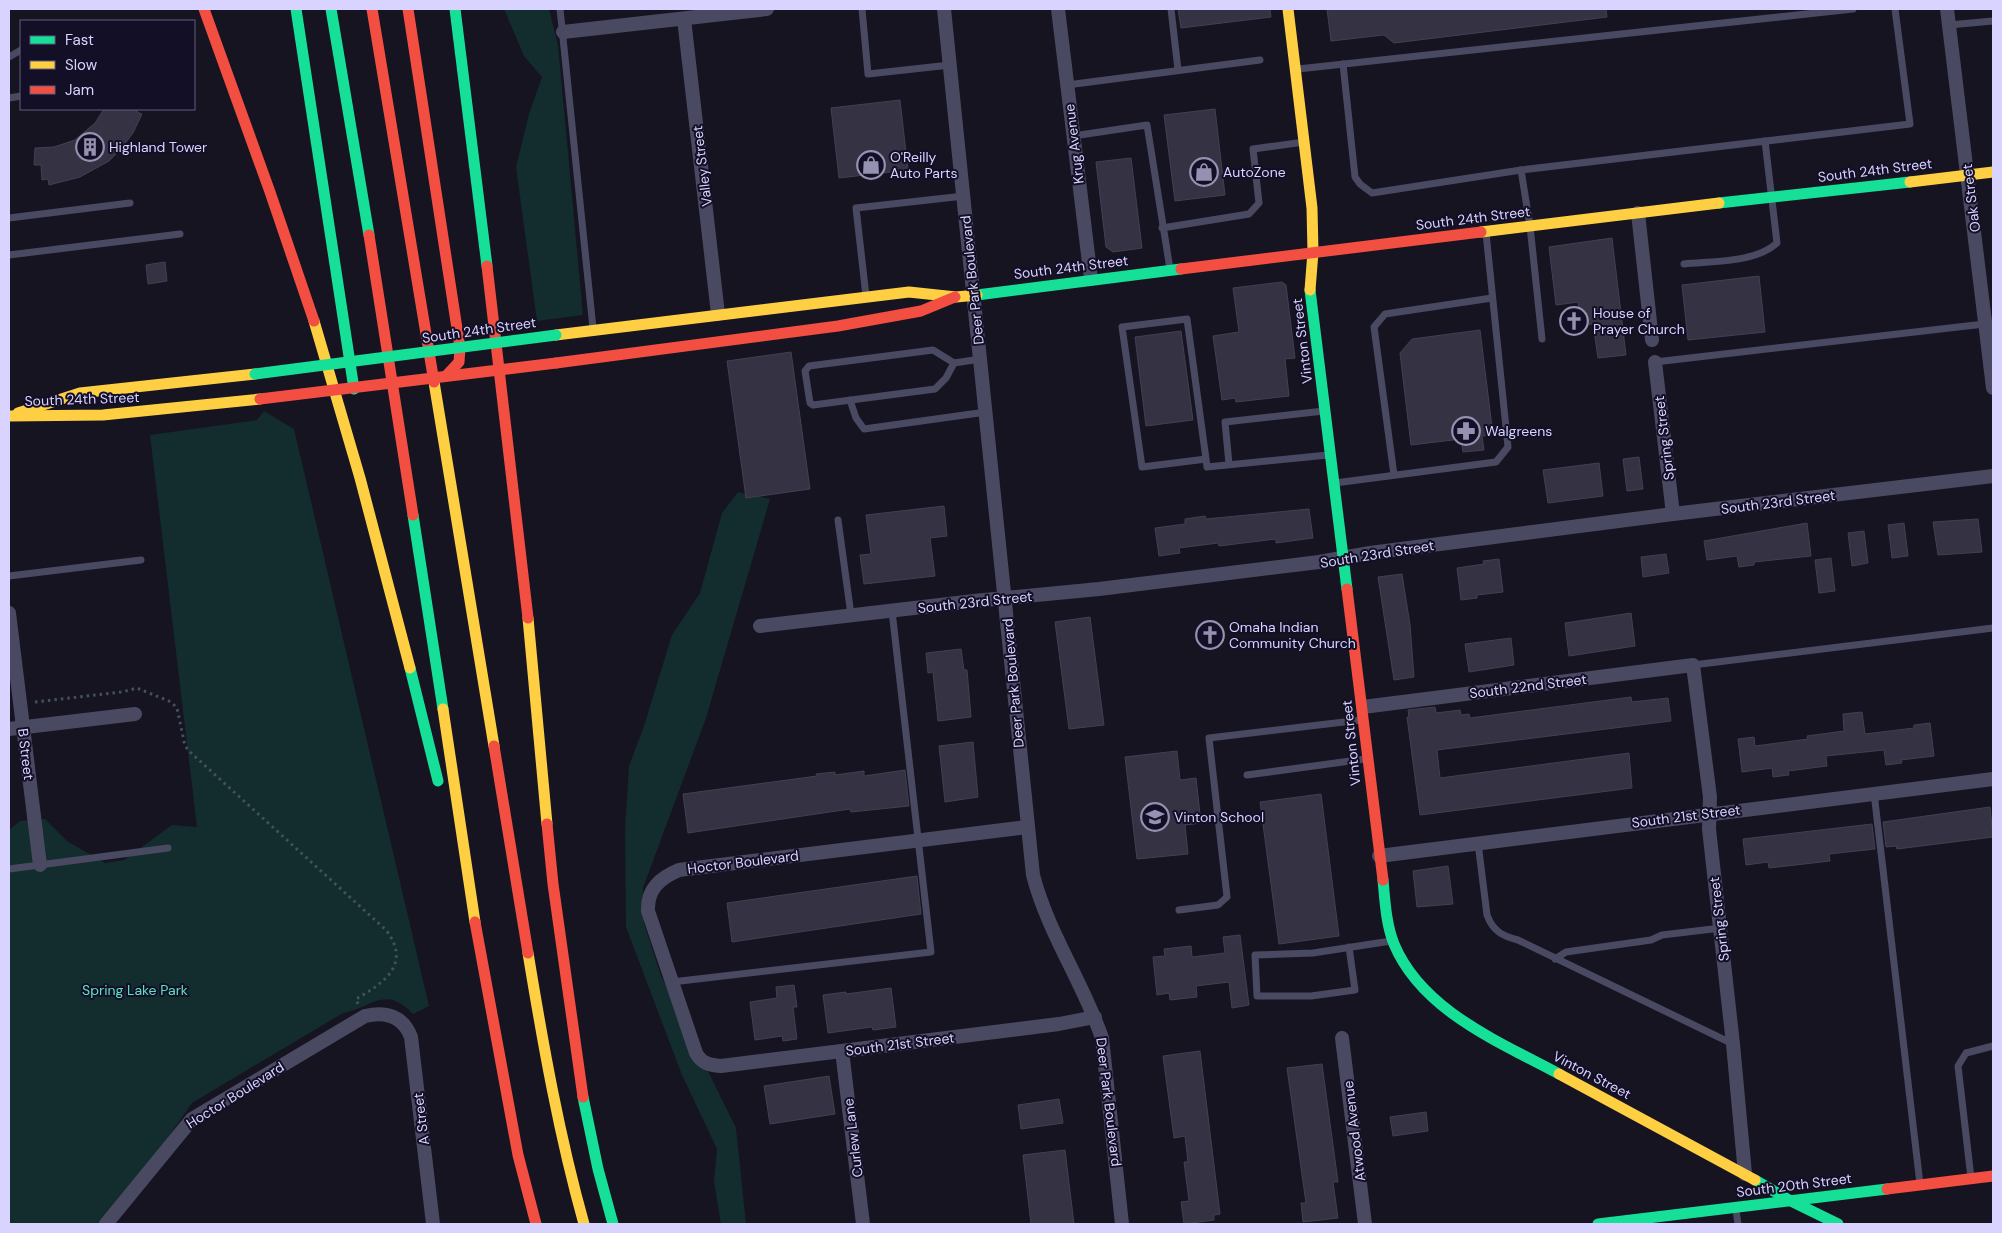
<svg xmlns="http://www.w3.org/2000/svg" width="2002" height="1233" font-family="'DM Sans',sans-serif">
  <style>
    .green { fill: #132c2d }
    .building { fill: #343243; stroke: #433f54 }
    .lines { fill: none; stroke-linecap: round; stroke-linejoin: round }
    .path { stroke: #44505f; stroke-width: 3; stroke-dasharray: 2.5 4; stroke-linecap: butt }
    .lane { stroke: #4a4962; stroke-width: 7 }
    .street { stroke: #4a4962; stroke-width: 14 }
    .fast { stroke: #16e098; stroke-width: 11 }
    .slow { stroke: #ffcf43; stroke-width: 11 }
    .jam { stroke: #f24e42; stroke-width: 11 }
    .fast-bridge { stroke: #16e098; stroke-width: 11 }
    .jam-bridge { stroke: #f24e42; stroke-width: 11 }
    .labels { text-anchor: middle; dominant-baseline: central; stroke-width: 4; stroke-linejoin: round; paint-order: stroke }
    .street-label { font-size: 14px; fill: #d9d4ff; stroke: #130f26 }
    .poi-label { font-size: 14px; fill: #d9d4ff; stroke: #130f26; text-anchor: start }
    .park-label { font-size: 14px; fill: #5fe0c0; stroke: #130f26 }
  </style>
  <rect width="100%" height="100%" fill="#161421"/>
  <g class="green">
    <polygon points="504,9 549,9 558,45 583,315 537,321 516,167 529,114 542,77 524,56"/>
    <path d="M264,411L294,429L429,1006L413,1014C385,985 374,1007 343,1013L192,1103L164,1143L100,1224H9V830L20,821L45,819L67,841L105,863L124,860L172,825L197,827L150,435L257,420Z"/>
    <polygon points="738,492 770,499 706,718 643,888 644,923 661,976 736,1128 746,1224 721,1224 714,1182 717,1149 682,1075 626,927 625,829 629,766 644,726 672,635 700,593 722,513"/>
  </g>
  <g class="building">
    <polygon points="1178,9 1270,9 1271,17 1181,28"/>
    <polygon points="1327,9 1606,9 1607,17 1394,43 1384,35 1331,41"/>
    <polygon points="900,100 908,170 839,178 831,108"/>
    <polygon points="104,109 138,109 137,112 142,114 133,133 120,150 109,161 80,177 49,185 48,179 42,180 41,165 34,165 35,148 54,147 75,140 95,123"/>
    <polygon points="1215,109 1225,195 1175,201 1164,115"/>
    <polygon points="1131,158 1142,248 1113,252 1106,247 1096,162"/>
    <polygon points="1612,238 1626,355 1598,358 1593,324 1581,325 1578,302 1556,305 1549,247"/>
    <polygon points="165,262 167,281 148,284 146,265"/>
    <polygon points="1759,276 1765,332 1688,340 1682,285"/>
    <polygon points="1282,282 1286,285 1295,358 1285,359 1289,396 1236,402 1235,398 1222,400 1213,336 1239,332 1233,288"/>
    <polygon points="1480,330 1493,435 1482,436 1484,450 1463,452 1461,439 1411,445 1400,353 1412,339"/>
    <polygon points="1181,331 1193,420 1146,426 1135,337"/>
    <polygon points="791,352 810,489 746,498 727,361"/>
    <polygon points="1639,457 1643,489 1627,491 1623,459"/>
    <polygon points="1599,463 1603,496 1548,503 1543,470"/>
    <polygon points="944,506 947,536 930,538 935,576 864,584 860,555 871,554 866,515"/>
    <polygon points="1309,509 1313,538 1276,543 1276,539 1219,546 1218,543 1179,548 1180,553 1159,556 1155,528 1185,524 1185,519 1205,516 1206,519"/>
    <polygon points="1978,519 1982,552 1938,555 1933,522"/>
    <polygon points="1807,523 1811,556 1754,562 1754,565 1739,567 1737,556 1707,560 1704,541"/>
    <polygon points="1904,523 1908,556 1892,558 1888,525"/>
    <polygon points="1864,531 1868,563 1852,566 1848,533"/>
    <polygon points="1666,554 1669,573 1643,577 1641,557"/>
    <polygon points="1831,558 1835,591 1819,593 1815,560"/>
    <polygon points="1499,559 1503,592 1477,595 1477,598 1461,600 1457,568 1484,564 1483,561"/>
    <polygon points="1402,574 1410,625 1414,677 1394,680 1378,577"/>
    <polygon points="1631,613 1635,646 1569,656 1565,623"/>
    <polygon points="1090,617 1104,725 1069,729 1055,622"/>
    <polygon points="1511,638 1514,665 1469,672 1465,644"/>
    <polygon points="961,649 964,670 967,670 971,717 938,721 933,672 928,673 926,653"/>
    <polygon points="1631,697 1632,702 1668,698 1671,721 1437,750 1440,778 1629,753 1632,788 1420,815 1407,717 1409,717 1408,710 1435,707 1436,713 1460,710 1461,715 1469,714 1470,718"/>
    <polygon points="1862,712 1865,734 1914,728 1914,725 1930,723 1934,756 1901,760 1902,763 1886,765 1884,750 1826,756 1827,766 1788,771 1789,775 1773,777 1772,768 1742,772 1738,739 1754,737 1755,746 1808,739 1807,736 1844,731 1843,714"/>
    <polygon points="973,742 978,797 945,802 939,746"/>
    <polygon points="1177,751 1180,780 1196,778 1201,823 1185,825 1188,854 1137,859 1125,757"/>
    <polygon points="905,770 909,806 851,812 850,809 688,833 683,794 817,776 816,774 835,772 835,775 864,771 864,776"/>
    <polygon points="1321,794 1339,936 1279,944 1260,802"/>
    <polygon points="1990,807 1993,837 1897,849 1896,846 1886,847 1883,822"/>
    <polygon points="1872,824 1875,849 1829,854 1830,861 1769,868 1768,862 1746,865 1743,839"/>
    <polygon points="1448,866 1453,904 1417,907 1413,871"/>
    <polygon points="917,876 921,914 732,942 727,903"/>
    <polygon points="1240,935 1249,1005 1232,1008 1229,982 1196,986 1197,997 1170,1000 1169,993 1157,995 1153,957 1165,956 1164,949 1191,946 1192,957 1225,953 1223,937"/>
    <polygon points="794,985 797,1007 793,1007 797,1039 783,1041 782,1036 755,1040 750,1002 777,998 776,987"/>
    <polygon points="891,988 896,1027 873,1030 872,1027 828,1033 823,995 846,992 846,994"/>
    <polygon points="1200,1051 1220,1214 1214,1215 1214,1220 1184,1224 1181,1202 1189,1201 1184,1162 1188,1162 1185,1136 1174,1138 1163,1056"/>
    <polygon points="1322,1064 1338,1182 1333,1182 1338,1218 1303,1222 1301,1203 1306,1203 1287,1068"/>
    <polygon points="829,1076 835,1114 770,1124 764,1086"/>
    <polygon points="1059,1099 1063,1123 1021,1129 1018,1105"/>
    <polygon points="1426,1112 1428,1131 1393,1136 1390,1117"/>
    <polygon points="1065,1150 1074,1224 1031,1224 1023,1155"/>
  </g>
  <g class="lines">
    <path class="path" d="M35,702L122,692L137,688L171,702L177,708L185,746L190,752L386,930C412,964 384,983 356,999L358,1004"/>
    <g class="lane">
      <polyline points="560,9 593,328"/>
      <polyline points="862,9 868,74 950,65"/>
      <polyline points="1171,9 1178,70"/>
      <polyline points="1949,25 1993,21"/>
      <polyline points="9,57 21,50"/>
      <polyline points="1343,64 1355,177 1360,184 1372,193 1521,170 1910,124 1895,9"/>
      <polyline points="1298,69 1853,9"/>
      <polyline points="1067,85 1260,60"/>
      <polyline points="9,98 21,96"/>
      <polyline points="1073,136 1147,125 1170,269"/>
      <polyline points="1521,170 1530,226 1542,339"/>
      <polyline points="9,218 130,203"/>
      <polyline points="1162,228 1249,214 1259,203 1253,149 1304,142"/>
      <polyline points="9,255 180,234"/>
      <path d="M1684,264C1713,261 1755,263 1777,243L1765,141"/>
      <polyline points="866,296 856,208 964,196"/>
      <polyline points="1655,362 1993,323"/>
      <polyline points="954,363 946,378 935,389 813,405 810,403 805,371 809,366 933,350 954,363 981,359"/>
      <polyline points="850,400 856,418 864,429 986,412"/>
      <polyline points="1206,459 1142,467 1122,327 1187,319 1206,459 1207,467 1328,455"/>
      <polyline points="1229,464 1225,422 1324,411"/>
      <polyline points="1394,475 1374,327 1385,314 1492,298"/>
      <polyline points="1335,483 1496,462 1508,447 1486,233"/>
      <polyline points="838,520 851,615"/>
      <polyline points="9,576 141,560"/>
      <polyline points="1693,665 1993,628"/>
      <polyline points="1247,775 1365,759"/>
      <polyline points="1874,793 1920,1184"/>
      <path d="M1478,843L1487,915C1493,931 1502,936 1518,940L1733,1044"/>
      <polyline points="9,869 168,848"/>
      <polyline points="1179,910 1218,905 1227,897 1209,738 1361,720"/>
      <polyline points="1349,947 1355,990 1311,996 1257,996 1255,955 1313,953 1391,941"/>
      <polyline points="1555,959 1566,952 1651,940 1662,935 1721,928"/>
      <polyline points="672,982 931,952 892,611"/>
      <polyline points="1971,1178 1958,1066 1966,1053 1993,1046"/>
      <polyline points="1736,1210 1738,1224"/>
    </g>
    <g class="street">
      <path d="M944,9L1033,875C1048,933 1083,982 1102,1038L1122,1224"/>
      <polyline points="1058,9 1091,279"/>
      <polyline points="1947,9 1993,388"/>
      <polyline points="684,19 718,314"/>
      <polyline points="563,32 767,9"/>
      <polyline points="1638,213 1652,340"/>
      <polyline points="1655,362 1673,514"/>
      <polyline points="9,613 40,865"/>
      <polyline points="760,626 974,601 1099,589 1319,562 1370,553 1673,514 1993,476"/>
      <polyline points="1363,707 1693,665 1710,797 1709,829 1733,1044 1745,1174"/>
      <polyline points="9,729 135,714"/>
      <path d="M1027,827L679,870C660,878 647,889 648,911L696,1053C702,1064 710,1065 721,1066L1059,1024L1095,1017"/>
      <polyline points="1379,856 1993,779"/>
      <polyline points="1342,1038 1365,1224"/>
      <polyline points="842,1051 863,1224"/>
      <path d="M106,1224L192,1119L365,1016C386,1011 403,1016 411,1037L433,1224"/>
    </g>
    <g class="fast">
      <polyline points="296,9 354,389"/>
      <polyline points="331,9 369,235"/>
      <polyline points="455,9 487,266"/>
      <polyline points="1719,203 1910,182"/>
      <polyline points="1310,290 1347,589"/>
      <polyline points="977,295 1181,269"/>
      <polyline points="413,515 443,709"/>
      <polyline points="410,668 438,781"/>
      <path d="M1383,880C1385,901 1386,924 1394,944C1422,1011 1500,1042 1559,1074"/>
      <polyline points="583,1097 598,1169 613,1224"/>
      <polyline points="1755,1180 1789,1200 1838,1224"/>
      <polyline points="1598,1224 1887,1189"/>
    </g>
    <g class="slow">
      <polyline points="1288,9 1312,208 1313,252 1310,290"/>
      <polyline points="1910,182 1993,172"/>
      <polyline points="1481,232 1719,203"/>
      <polyline points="314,321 360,478 410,668"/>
      <polyline points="556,335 909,292 956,297 977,295"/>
      <polyline points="434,382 494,746"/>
      <polyline points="18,413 80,393 255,374"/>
      <polyline points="9,416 103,415 260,399"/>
      <polyline points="528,618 547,824"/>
      <polyline points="443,709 475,922"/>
      <path d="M528,953C543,1044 559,1135 584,1224"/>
      <polyline points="1559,1074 1755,1180"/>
    </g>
    <g class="jam">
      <polyline points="204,9 270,192 314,321"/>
      <polyline points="372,9 434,382"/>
      <polyline points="408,9 460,348 459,362 446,376"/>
      <polyline points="369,235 413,515"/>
      <polyline points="487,266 528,618"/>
      <polyline points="1181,269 1481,232"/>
      <polyline points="556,363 838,326 921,311 955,297"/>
      <polyline points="1347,589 1383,880"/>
      <polyline points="494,746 528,953"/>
      <polyline points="547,824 553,884 583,1097"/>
      <polyline points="475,922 518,1155 536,1224"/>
      <polyline points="1887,1189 1993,1176"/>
    </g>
    <polyline class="fast-bridge" points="255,374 556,335"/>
    <polyline class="jam-bridge" points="260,399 556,363"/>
  </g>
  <defs>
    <symbol id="building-ring" viewBox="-11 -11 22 22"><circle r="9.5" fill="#130f26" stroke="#9591b1" stroke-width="1.5"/><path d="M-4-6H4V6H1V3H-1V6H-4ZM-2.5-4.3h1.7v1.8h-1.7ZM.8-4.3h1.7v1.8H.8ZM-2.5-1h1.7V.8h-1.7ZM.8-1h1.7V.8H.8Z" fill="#9591b1"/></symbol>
    <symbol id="shop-ring" viewBox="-11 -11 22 22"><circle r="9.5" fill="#130f26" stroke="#9591b1" stroke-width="1.5"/><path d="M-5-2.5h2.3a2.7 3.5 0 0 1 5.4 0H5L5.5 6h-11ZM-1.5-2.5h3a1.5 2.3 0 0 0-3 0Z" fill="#9591b1"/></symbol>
    <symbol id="church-ring" viewBox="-11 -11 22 22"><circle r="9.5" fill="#130f26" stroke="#9591b1" stroke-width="1.5"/><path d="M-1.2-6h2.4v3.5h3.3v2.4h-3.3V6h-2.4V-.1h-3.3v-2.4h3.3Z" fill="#9591b1"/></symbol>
    <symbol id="pharmacy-ring" viewBox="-11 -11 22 22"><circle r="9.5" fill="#130f26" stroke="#9591b1" stroke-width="1.5"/><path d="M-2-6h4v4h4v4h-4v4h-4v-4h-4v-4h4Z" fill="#9591b1"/></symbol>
    <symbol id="school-ring" viewBox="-11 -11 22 22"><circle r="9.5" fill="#130f26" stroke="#9591b1" stroke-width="1.5"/><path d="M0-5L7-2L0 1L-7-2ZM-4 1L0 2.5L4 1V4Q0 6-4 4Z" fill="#9591b1"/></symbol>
  </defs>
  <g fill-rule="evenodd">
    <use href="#building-ring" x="74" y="131" width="32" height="32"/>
    <use href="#shop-ring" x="855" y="149" width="32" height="32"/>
    <use href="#shop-ring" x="1188" y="156" width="32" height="32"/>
    <use href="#church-ring" x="1558" y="305" width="32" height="32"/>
    <use href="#pharmacy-ring" x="1450" y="415" width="32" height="32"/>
    <use href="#church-ring" x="1194" y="619" width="32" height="32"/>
    <use href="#school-ring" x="1139" y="801" width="32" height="32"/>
  </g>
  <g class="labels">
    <g class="street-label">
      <text transform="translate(1074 144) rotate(-97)">Krug Avenue</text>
      <text transform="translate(702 166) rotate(-97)">Valley Street</text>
      <text transform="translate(1875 170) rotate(-7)">South 24th Street</text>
      <text transform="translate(1971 198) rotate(-97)">Oak Street</text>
      <text transform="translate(1473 218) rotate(-7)">South 24th Street</text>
      <text transform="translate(1071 267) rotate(-7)">South 24th Street</text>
      <text transform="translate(972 280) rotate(-96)">Deer Park Boulevard</text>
      <text transform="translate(479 330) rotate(-8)">South 24th Street</text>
      <text transform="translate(1302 341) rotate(-97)">Vinton Street</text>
      <text transform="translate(82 399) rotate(-2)">South 24th Street</text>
      <text transform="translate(1664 438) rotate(-97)">Spring Street</text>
      <text transform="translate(1778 502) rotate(-7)">South 23rd Street</text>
      <text transform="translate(1377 554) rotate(-9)">South 23rd Street</text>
      <text transform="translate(975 602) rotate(-6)">South 23rd Street</text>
      <text transform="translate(1013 683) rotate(-95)">Deer Park Boulevard</text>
      <text transform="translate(1528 686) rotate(-7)">South 22nd Street</text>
      <text transform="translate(1351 743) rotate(-96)">Vinton Street</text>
      <text transform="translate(26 754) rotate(83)">B Street</text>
      <text transform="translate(1686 816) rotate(-7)">South 21st Street</text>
      <text transform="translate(743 862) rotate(-7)">Hoctor Boulevard</text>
      <text transform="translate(1719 919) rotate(-97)">Spring Street</text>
      <text transform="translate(900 1044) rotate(-7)">South 21st Street</text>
      <text transform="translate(1592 1075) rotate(28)">Vinton Street</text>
      <text transform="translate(235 1095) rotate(-32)">Hoctor Boulevard</text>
      <text transform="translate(1109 1102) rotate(83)">Deer Park Boulevard</text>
      <text transform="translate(421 1119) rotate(-97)">A Street</text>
      <text transform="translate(1354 1131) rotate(-97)">Atwood Avenue</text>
      <text transform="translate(853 1138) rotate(-97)">Curlew Lane</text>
      <text transform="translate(1794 1185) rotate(-7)">South 20th Street</text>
    </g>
    <g class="poi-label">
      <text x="109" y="147">Highland Tower</text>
      <text x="890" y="157">O'Reilly<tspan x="890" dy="16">Auto Parts</tspan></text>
      <text x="1223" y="172">AutoZone</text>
      <text x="1593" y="313">House of<tspan x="1593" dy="16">Prayer Church</tspan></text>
      <text x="1485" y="431">Walgreens</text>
      <text x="1229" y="627">Omaha Indian<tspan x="1229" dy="16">Community Church</tspan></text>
      <text x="1174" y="817">Vinton School</text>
    </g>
    <g class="park-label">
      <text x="135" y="990">Spring Lake Park</text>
    </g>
  </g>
  <rect width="2002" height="1233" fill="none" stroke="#d9d4ff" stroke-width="20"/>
  <rect x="20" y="20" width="175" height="90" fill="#130f26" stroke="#625e7d"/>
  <rect x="30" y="36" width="25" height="8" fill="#16e098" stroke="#625e7d"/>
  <text x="65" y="45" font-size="15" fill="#d9d4ff">Fast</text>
  <rect x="30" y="61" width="25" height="8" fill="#ffcf43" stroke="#625e7d"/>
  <text x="65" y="70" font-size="15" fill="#d9d4ff">Slow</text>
  <rect x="30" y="86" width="25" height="8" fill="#f24e42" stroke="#625e7d"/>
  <text x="65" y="95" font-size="15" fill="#d9d4ff">Jam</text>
</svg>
